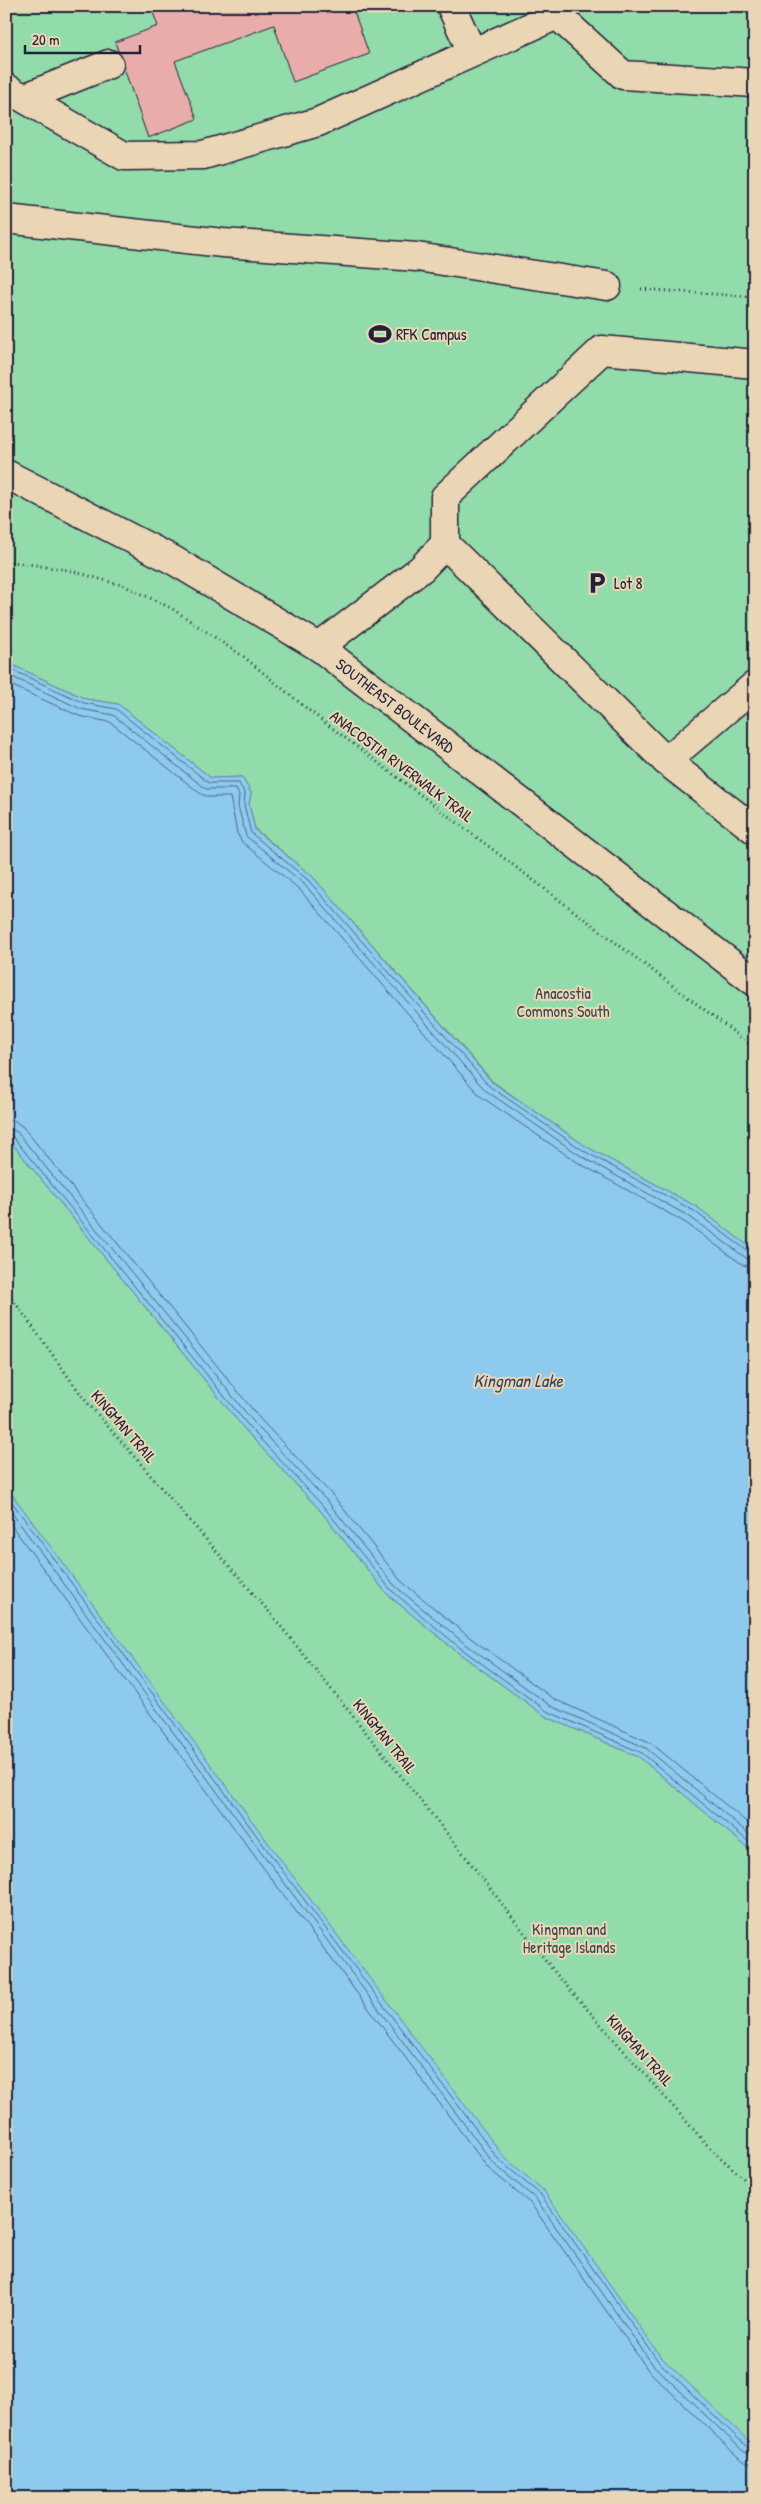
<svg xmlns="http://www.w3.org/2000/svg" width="761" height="2504" font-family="'Patrick Hand',sans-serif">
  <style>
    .green { fill: #92dbaa; stroke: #5a7e72 }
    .water { fill: #8dcaed; stroke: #6287a6 }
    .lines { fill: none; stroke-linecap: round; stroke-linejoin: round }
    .shore { stroke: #4d6582; stroke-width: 1 }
    .building { fill: #e8adaa; stroke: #22223b }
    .minor-casing { stroke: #22223b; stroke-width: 31 }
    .path { stroke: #22223b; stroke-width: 3; stroke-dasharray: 1 4; stroke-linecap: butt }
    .minor { stroke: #ead6b5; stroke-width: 28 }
    .labels { text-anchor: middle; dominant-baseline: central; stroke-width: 4; stroke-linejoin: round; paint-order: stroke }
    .poi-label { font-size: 16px; fill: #22223b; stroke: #ead6b5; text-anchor: start }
    .street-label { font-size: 16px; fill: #22223b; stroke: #ead6b5 }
    .park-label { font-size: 16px; fill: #384751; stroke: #ead6b5 }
    .water-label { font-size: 18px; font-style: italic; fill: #37445f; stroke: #ead6b5 }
  </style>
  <rect width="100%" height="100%" fill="#eaceb3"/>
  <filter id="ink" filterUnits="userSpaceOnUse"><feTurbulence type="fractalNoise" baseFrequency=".02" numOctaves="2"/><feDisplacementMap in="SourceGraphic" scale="10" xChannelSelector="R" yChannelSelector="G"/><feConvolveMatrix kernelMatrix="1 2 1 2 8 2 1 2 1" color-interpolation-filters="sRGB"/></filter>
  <g filter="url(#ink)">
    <g class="green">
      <polygon points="6,6 755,6 755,1251 697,1207 587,1147 493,1082 312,876 255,829 249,804 251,793 242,777 211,778 118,704 86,699 6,662"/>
      <polygon points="6,1136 247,1432 319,1509 387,1594 456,1651 545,1716 639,1757 755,1854 755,2498 6,1668"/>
    </g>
    <g class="water">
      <polygon points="6,662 86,699 118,704 211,778 242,777 251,793 249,804 255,830 312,876 492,1082 587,1147 697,1207 755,1251 755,1854 639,1757 545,1716 456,1651 387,1594 319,1509 247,1432 6,1136"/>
      <polygon points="6,1486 280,1859 504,2157 544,2191 661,2357 755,2447 755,2498 6,2498"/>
    </g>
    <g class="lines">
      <g class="shore">
        <polyline points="6,667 84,703 116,709 209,783 239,783 245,794 244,805 251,833 308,880 489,1086 584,1151 694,1211 750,1253 755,1254"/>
        <polyline points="6,674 81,709 113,715 206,789 236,789 239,795 238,806 246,836 304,884 485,1090 581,1156 690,1217 746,1258 755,1261"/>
        <polyline points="6,683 79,716 110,722 201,794 209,797 230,797 237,833 242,842 299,889 480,1096 577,1162 686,1223 743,1265 755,1268"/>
        <polyline points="6,1120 15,1121 23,1127 261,1420 334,1497 401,1581 468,1636 554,1699 651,1743 755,1829"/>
        <polyline points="6,1127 17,1132 256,1425 328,1502 395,1586 463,1642 551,1706 646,1748 755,1839"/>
        <polyline points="6,1134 12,1136 251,1429 323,1506 391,1590 459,1647 547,1711 642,1753 755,1847"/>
        <polyline points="6,1494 276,1862 499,2160 541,2195 658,2361 747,2447 755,2450"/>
        <polyline points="6,1505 271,1865 494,2164 536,2199 653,2365 743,2451 755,2457"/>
        <polyline points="6,1518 265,1870 488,2168 531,2204 648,2370 738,2457 747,2463 755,2464"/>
      </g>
    </g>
    <polygon class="building" points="153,6 352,6 369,54 293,82 274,25 175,61 197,119 148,138 115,42 158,26 151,7"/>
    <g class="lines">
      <defs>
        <g id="minor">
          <polyline points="451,6 472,52"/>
          <polyline points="6,88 124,156 203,155 318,122 557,15 623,75 755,83"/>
          <polyline points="24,98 109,64"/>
          <polyline points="6,219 223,243 417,257 607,286"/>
          <polyline points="755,364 602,350 445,497 445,544 666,761 755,830"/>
          <path id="s1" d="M6,474L173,560L319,647L755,982"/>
          <polyline points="319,647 421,569 445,544"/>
          <polyline points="666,761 755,685"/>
        </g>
      </defs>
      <use href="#minor" class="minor-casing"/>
      <g class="path">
        <polyline points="641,289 755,297"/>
        <polyline points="6,561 68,570 125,586 171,608 244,657 311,712 755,1048"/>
        <polyline points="6,1290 85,1400 271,1614 469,1861 557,1975 709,2147 755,2189"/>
      </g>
      <use href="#minor" class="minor"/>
    </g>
  </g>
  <defs>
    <symbol id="stadium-bare" viewBox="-9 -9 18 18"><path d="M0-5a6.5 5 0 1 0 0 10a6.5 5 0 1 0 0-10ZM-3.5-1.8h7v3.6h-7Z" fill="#22223b" stroke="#ead6b5" stroke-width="2.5" paint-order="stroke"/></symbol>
    <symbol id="parking-bare" viewBox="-9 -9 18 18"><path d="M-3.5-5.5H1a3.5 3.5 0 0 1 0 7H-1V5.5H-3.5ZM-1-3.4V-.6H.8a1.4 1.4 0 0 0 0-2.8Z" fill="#22223b" stroke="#ead6b5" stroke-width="2.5" paint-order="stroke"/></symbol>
  </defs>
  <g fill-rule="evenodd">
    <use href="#stadium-bare" x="364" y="318" width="32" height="32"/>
    <use href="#parking-bare" x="581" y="567" width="32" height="32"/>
  </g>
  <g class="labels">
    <g class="poi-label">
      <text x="396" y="334">RFK Campus</text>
      <text x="614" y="583">Lot 8</text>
    </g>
    <g class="street-label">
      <text stroke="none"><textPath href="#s1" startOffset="454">SOUTHEAST BOULEVARD</textPath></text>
      <text transform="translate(402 766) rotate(37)">ANACOSTIA RIVERWALK TRAIL</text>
      <text transform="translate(124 1426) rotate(49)">KINGMAN TRAIL</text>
      <text transform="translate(385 1736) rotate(51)">KINGMAN TRAIL</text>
      <text transform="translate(640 2050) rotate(48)">KINGMAN TRAIL</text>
    </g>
    <g class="park-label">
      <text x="563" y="993">Anacostia<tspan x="563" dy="18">Commons South</tspan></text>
      <text x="569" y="1929">Kingman and<tspan x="569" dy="18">Heritage Islands</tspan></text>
    </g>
    <g class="water-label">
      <text x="518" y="1380">Kingman Lake</text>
    </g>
  </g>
  <rect width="761" height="2504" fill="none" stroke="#ead6b5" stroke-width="25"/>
  <rect x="12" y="12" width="736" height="2479" fill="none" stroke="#22223b" stroke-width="2" filter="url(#ink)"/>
  <path d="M25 45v8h115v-8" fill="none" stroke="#22223b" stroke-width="2.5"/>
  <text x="32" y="45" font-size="15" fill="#22223b" stroke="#ead6b5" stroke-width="4" paint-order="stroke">20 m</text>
</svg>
